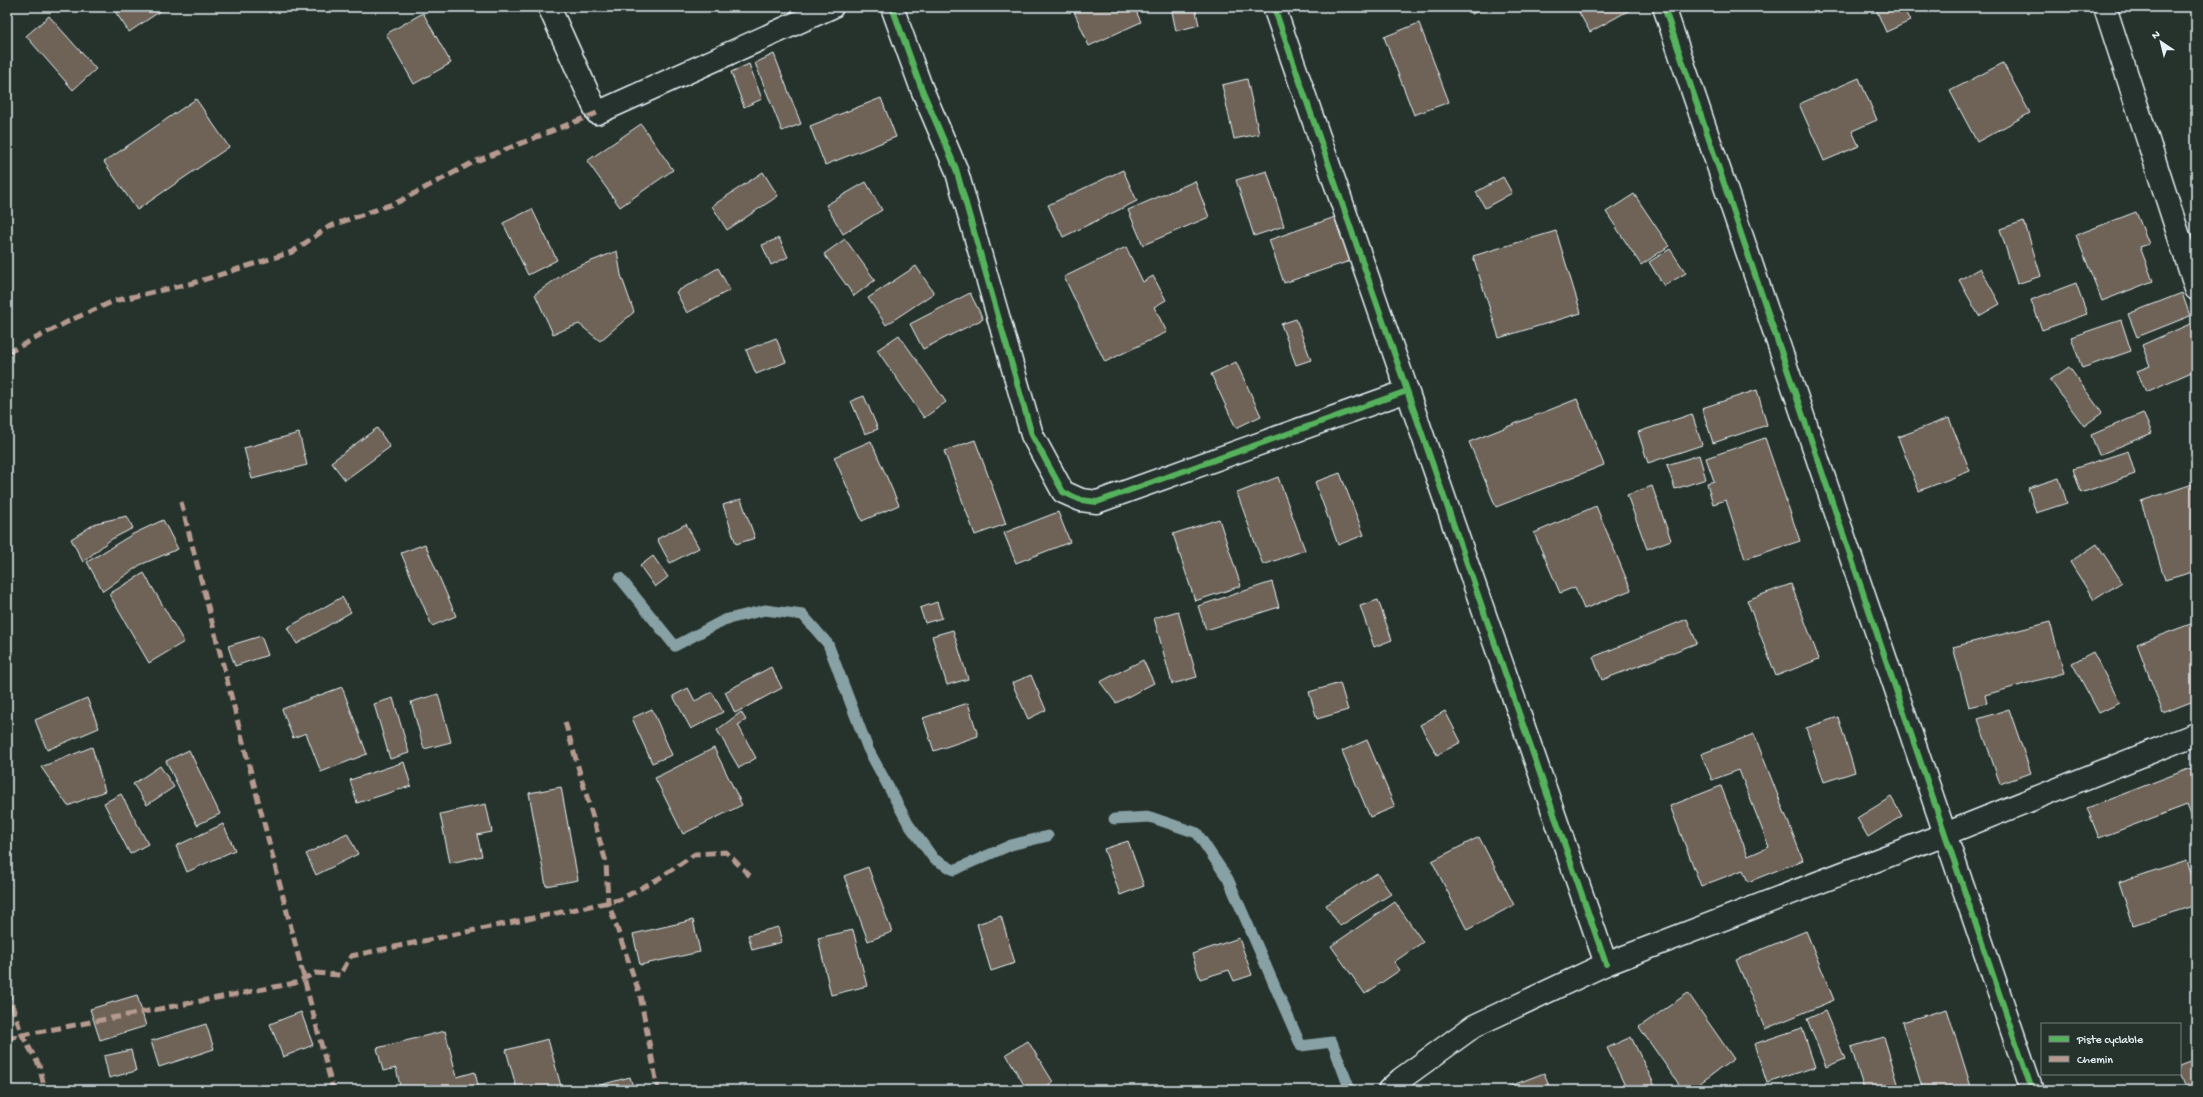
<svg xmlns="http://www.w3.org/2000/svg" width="2203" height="1097" font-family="'Gochi Hand',sans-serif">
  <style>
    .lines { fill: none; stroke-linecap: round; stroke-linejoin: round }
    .stream { stroke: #88a1a5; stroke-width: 11 }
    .building { fill: #6e6457; stroke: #e8f1f8 }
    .minor-casing { stroke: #e8f1f8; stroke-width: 25 }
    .minor { stroke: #26332d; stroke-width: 22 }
    .quiet { stroke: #b69a8f; stroke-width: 5; stroke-dasharray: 10 5; stroke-linecap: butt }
    .cycleway-casing { stroke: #26332d; stroke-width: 8 }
    .cycleway { stroke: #56b35d; stroke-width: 6 }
  </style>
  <rect width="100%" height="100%" fill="#26332d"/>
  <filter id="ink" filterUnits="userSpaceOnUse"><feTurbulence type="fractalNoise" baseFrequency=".025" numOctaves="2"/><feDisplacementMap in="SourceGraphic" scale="8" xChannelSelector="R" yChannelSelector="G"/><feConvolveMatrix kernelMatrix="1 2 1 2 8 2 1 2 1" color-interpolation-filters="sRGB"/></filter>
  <g filter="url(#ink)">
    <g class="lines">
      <g class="stream">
        <polyline points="620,578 675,646 724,620 765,610 803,615 828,644 868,749 909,825 934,859 954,870 1011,845 1048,836"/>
        <polyline points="1114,819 1150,817 1197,833 1228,879 1301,1046 1332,1042 1350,1090"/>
      </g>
    </g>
    <g class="building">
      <polygon points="112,7 164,7 165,8 129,32"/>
      <polygon points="266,7 280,7 269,13"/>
      <polygon points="1072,7 1134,7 1141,22 1089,46"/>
      <polygon points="1171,7 1195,7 1199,25 1176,31"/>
      <polygon points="1469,7 1488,7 1472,14"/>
      <polygon points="1576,7 1635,7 1590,32"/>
      <polygon points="1875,7 1903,7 1910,21 1886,32"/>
      <polygon points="423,13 451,63 414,84 386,34"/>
      <polygon points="49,16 96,69 73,90 26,36"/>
      <polygon points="1419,23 1449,102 1414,115 1384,37"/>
      <polygon points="774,54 801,124 782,131 755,63"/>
      <polygon points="2003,63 2030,113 1977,142 1950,91"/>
      <polygon points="749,64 762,99 744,107 731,72"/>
      <polygon points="1859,78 1877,120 1852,131 1859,146 1824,161 1799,104"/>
      <polygon points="1247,79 1259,134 1234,139 1222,85"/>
      <polygon points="881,98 896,137 825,165 810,126"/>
      <polygon points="196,99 229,147 137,210 104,162"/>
      <polygon points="641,124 673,170 620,207 587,161"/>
      <polygon points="1123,170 1137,201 1063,237 1048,205"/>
      <polygon points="1267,171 1284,226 1254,236 1236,180"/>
      <polygon points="763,172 778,196 727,230 712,206"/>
      <polygon points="1503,177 1512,193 1485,208 1476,192"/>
      <polygon points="1195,181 1209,217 1143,245 1128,210"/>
      <polygon points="866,182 882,210 843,234 826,205"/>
      <polygon points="1634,194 1669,246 1641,265 1606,212"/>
      <polygon points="532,209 557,260 528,275 503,223"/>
      <polygon points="2136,212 2149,244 2140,247 2153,281 2102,301 2076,235"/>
      <polygon points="1341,215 1356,259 1284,283 1269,240"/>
      <polygon points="2024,221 2041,276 2017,284 2000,229"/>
      <polygon points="1556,231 1581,313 1499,338 1473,256"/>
      <polygon points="779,238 788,257 771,265 762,245"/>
      <polygon points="845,239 875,280 854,296 824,254"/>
      <polygon points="1126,247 1143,282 1153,276 1166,300 1154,307 1167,332 1105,362 1064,277"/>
      <polygon points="1670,249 1686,273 1664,286 1649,262"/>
      <polygon points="617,251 621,275 634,312 600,341 579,324 553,334 535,294 569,270"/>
      <polygon points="916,266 934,293 886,325 868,298"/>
      <polygon points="718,268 730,290 687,313 676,292"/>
      <polygon points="1980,268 2000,304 1979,316 1959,280"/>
      <polygon points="2076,283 2087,314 2042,330 2031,300"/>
      <polygon points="970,293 983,319 923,349 910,324"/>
      <polygon points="2182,293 2190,316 2137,337 2128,314"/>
      <polygon points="1296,319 1311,360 1296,365 1281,324"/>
      <polygon points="2121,320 2131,351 2082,368 2071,337"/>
      <polygon points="2190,324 2196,339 2196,370 2146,392 2137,371 2150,366 2142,345"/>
      <polygon points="899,335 946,402 924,418 877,350"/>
      <polygon points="776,338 786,362 756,374 746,350"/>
      <polygon points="1236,362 1261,416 1236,428 1211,374"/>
      <polygon points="2069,367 2102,413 2084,426 2050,380"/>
      <polygon points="1757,390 1767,425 1713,443 1702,408"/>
      <polygon points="864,396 878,429 865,434 851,401"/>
      <polygon points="1577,399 1604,465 1496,507 1469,442"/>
      <polygon points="2143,413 2152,433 2099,455 2091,435"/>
      <polygon points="1692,414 1702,445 1648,463 1638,432"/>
      <polygon points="1949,418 1970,471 1919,491 1898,437"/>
      <polygon points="377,428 390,447 345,480 331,462"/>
      <polygon points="299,433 307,465 252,479 244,448"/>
      <polygon points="1765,438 1800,541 1745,559 1726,500 1713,504 1707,483 1714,481 1706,458"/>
      <polygon points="975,440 1006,524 975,535 944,451"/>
      <polygon points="871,441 899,505 862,521 834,457"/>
      <polygon points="2128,451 2135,474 2081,493 2073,469"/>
      <polygon points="1699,455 1706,479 1675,489 1667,465"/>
      <polygon points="1340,473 1364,535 1338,545 1315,482"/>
      <polygon points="1278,477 1305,550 1263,565 1237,493"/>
      <polygon points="2059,478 2067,503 2036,513 2028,488"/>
      <polygon points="2196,483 2196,571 2165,580 2141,501"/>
      <polygon points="1652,486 1671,540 1647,549 1627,495"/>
      <polygon points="741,499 755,538 736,544 723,505"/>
      <polygon points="1596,506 1631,590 1584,609 1575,587 1560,593 1534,533"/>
      <polygon points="1058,512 1070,542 1016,563 1004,533"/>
      <polygon points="127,516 133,528 110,540 83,562 71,539 96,523"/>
      <polygon points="1219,519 1241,586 1195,601 1173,534"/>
      <polygon points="163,520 178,549 140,565 103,591 87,562 133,534"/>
      <polygon points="686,524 699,548 670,563 657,539"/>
      <polygon points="425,544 456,616 432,626 401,553"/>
      <polygon points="2097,544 2122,582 2094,600 2070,562"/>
      <polygon points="653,556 668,577 655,587 640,566"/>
      <polygon points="144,573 184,642 149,663 109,594"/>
      <polygon points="1272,582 1279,607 1206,630 1198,606"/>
      <polygon points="1791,584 1819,659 1776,676 1747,600"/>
      <polygon points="342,597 351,612 297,644 287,628"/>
      <polygon points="1378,600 1392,640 1374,647 1360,606"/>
      <polygon points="937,602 942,618 925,623 920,608"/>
      <polygon points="1178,611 1197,677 1172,684 1154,618"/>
      <polygon points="1687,619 1697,643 1602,680 1593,657"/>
      <polygon points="2050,622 2064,673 1985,695 1987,703 1969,707 1953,647"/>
      <polygon points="2196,622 2196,700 2163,713 2137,644"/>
      <polygon points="953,630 968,679 947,685 932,636"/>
      <polygon points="261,636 268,655 235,666 228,646"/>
      <polygon points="2093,652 2120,703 2099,713 2072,663"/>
      <polygon points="1143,660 1154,683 1116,703 1100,682"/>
      <polygon points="771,667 782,688 735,713 725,692"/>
      <polygon points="1031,675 1046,710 1028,719 1012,683"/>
      <polygon points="1340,683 1348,710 1317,719 1309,692"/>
      <polygon points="342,687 367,754 321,772 306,733 293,738 282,709"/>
      <polygon points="688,688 695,701 712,692 723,712 691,729 673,696"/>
      <polygon points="438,694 451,742 424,749 411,702"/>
      <polygon points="87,698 99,728 47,750 35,720"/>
      <polygon points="393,698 409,753 390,759 374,704"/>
      <polygon points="968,703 978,736 934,751 923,718"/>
      <polygon points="652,709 672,755 652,763 632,718"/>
      <polygon points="2009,709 2031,773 2000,784 1978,719"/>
      <polygon points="1445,711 1461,742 1437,755 1420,725"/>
      <polygon points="741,712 746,720 738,725 756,758 739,768 717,730"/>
      <polygon points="1838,717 1855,772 1824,782 1806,728"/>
      <polygon points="1754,734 1803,860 1748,882 1743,870 1701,886 1670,806 1721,786 1748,856 1769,847 1739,770 1712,780 1701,754"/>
      <polygon points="1367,740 1395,807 1370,817 1342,751"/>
      <polygon points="92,747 105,791 68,806 41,767"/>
      <polygon points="714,748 742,805 683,834 655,778"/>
      <polygon points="189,750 220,814 197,825 166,761"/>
      <polygon points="404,762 411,786 357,803 350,780"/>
      <polygon points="160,766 174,787 147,805 133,784"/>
      <polygon points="2196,766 2196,828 2187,805 2099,838 2087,808"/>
      <polygon points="561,787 578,880 546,886 529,793"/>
      <polygon points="121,794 148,844 130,854 104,803"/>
      <polygon points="1891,797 1902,816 1868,837 1857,818"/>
      <polygon points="486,804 492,832 477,835 482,856 450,863 440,814"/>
      <polygon points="223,824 235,850 187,872 176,846"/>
      <polygon points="347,833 358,854 316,875 306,854"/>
      <polygon points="1479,837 1514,905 1467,930 1432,861"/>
      <polygon points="1128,841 1144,886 1120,895 1104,849"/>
      <polygon points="2187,860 2196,888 2196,905 2133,925 2119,882"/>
      <polygon points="868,867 892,932 868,941 844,876"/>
      <polygon points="1377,873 1391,894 1340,926 1326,905"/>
      <polygon points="1395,902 1423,942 1394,962 1400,970 1365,994 1331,946"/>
      <polygon points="1001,916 1015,963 991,971 977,924"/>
      <polygon points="693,920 700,952 640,965 633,934"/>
      <polygon points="778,927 782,942 752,950 748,935"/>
      <polygon points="853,930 867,986 831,995 818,938"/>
      <polygon points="1806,931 1834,1000 1765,1029 1736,960"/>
      <polygon points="1239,938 1252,975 1234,981 1229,970 1200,979 1192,954"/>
      <polygon points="2196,942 2196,958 2192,944"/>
      <polygon points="1688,993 1734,1059 1690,1090 1683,1090 1639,1027"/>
      <polygon points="137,995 146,1026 100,1040 90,1009"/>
      <polygon points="1947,1009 1972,1090 1923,1090 1902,1022"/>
      <polygon points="1825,1011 1845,1059 1826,1067 1807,1019"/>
      <polygon points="301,1012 313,1045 283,1057 270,1024"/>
      <polygon points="206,1024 214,1049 159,1067 151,1041"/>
      <polygon points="1802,1028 1815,1067 1767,1083 1754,1044"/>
      <polygon points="445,1031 457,1077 475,1072 479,1090 401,1090 396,1068 383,1071 377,1048"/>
      <polygon points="1631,1037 1656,1088 1653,1090 1627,1090 1607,1048"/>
      <polygon points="1884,1037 1900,1090 1864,1090 1851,1047"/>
      <polygon points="548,1039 562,1090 517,1090 506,1050"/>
      <polygon points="1028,1041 1053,1082 1040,1090 1027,1090 1006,1054"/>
      <polygon points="131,1050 136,1071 109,1078 104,1056"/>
      <polygon points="2196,1059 2196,1087 2187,1090 2180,1072 2180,1065"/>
      <polygon points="1544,1073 1551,1090 1500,1090"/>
      <polygon points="630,1077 634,1090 582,1090"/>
    </g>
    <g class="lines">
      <defs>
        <g id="minor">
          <polyline points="549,7 597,113 832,7"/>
          <polyline points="892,7 921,87 956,169 1032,435 1063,492 1081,500 1097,502 1407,391"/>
          <polyline points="1274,7 1606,964"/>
          <polyline points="1664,7 2032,1090"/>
          <polyline points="2105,7 2196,289"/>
          <polyline points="1389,1090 1401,1079 1474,1026 1606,964 1945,834 2196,734"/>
        </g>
      </defs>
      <use href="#minor" class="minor-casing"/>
      <use href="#minor" class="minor"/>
      <g class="quiet">
        <polyline points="7,353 71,320 114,301 193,283 292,252 330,226 398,202 474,162 597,113"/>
        <polyline points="181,502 333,1090"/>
        <polyline points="565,722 606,862 608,902 640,995 658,1090"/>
        <polyline points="7,990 22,1035 39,1065 45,1090"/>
        <polyline points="7,1038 295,983 315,973 340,975 351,956 619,900 658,879 695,854 726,852 751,877"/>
      </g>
      <defs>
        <g id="cycleway">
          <polyline points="892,7 921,87 956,169 1032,435 1063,492 1081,500 1097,502 1407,391"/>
          <polyline points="1274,7 1606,964"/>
          <polyline points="1664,7 2032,1090"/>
        </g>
      </defs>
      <use href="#cycleway" class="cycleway-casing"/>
      <use href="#cycleway" class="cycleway"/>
    </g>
  </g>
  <rect width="2203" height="1097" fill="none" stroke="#26332d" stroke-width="24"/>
  <rect x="12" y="12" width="2179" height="1073" fill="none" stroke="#e8f1f8" stroke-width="1.5" filter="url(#ink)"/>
  <rect x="2041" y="1023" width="140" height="52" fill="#26332d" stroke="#747f7e"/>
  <rect x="2049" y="1036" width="20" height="6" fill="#56b35d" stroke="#747f7e"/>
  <text x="2077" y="1043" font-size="12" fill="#e8f1f8">Piste cyclable</text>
  <rect x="2049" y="1056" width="20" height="6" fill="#b69a8f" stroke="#747f7e"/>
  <text x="2077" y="1063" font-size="12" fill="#e8f1f8">Chemin</text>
  <g transform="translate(2161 42) rotate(325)" stroke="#26332d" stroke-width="3" paint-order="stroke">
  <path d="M0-3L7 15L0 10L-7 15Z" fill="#e8f1f8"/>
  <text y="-6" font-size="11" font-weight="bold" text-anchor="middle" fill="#e8f1f8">N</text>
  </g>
</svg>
